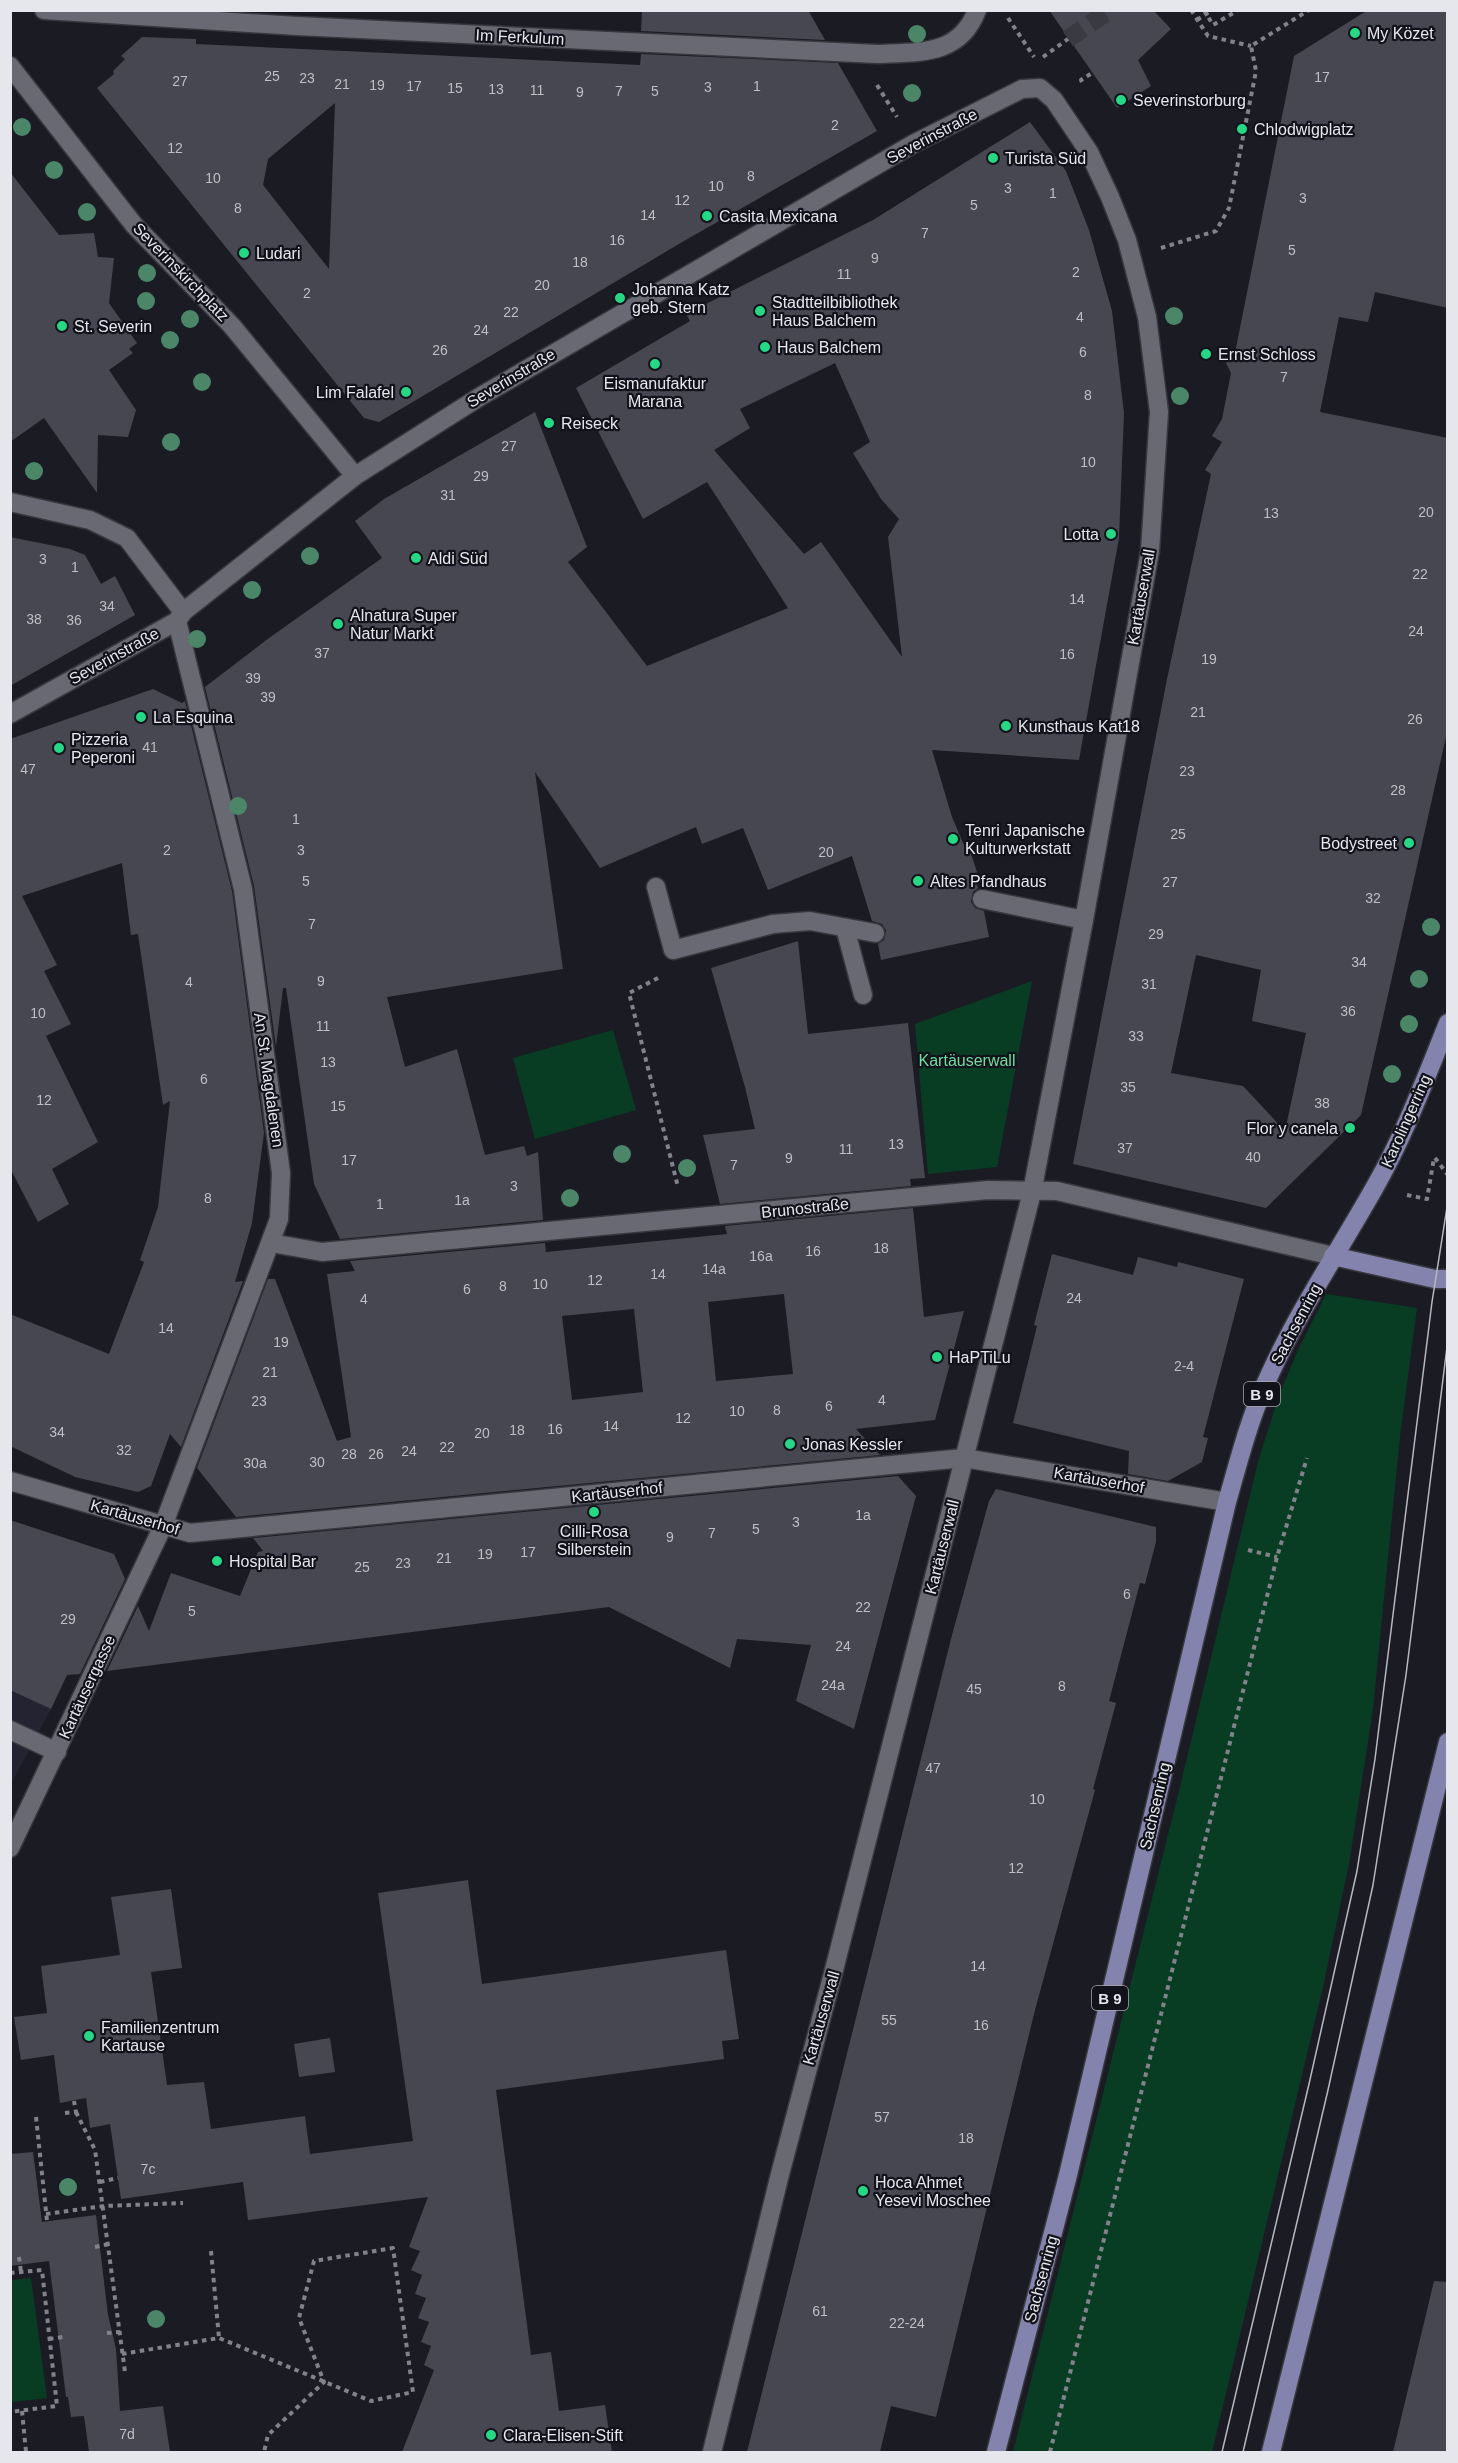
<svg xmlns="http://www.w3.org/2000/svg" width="1458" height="2463" font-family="Arial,sans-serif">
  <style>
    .built { fill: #242332 }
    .green { fill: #093d23 }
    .building { fill: #464751; fill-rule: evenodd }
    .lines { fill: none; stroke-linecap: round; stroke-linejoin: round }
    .street-tunnel { stroke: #393a42; stroke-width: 18; stroke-dasharray: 18 9; stroke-linecap: butt }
    .lane-casing { stroke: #37383e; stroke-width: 21 }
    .street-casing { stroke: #37383e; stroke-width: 21 }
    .primary-casing { stroke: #37383e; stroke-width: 21 }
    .path { stroke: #82828a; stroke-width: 4; stroke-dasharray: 4.5 4.5; stroke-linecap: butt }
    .lane { stroke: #696974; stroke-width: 18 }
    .street { stroke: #696974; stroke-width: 18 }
    .primary { stroke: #8483ae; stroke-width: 18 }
    .tram { stroke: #b8b8bf; stroke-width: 1.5 }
    .tree { fill: #4b8668 }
    .poi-dot { fill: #26d886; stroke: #12121b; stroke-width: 2 }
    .labels { text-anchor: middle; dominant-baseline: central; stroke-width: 4.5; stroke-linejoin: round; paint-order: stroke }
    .number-label { font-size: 14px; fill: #bebfc6 }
    .shield { fill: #12121b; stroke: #a6a7ae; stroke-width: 1.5 }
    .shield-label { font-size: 15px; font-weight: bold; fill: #e6e7ed }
    .poi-label { font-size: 16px; fill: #e6e7ed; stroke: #12121b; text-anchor: start }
    .street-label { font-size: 16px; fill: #e6e7ed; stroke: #12121b }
    .park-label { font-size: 16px; fill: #72de9f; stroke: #12121b }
  </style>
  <rect width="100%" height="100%" fill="#1b1b24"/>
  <polygon class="built" points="11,1690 51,1709 11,1784"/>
  <g class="green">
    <polygon points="1032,981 997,1167 928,1174 915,1024"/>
    <polygon points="613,1030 636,1110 535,1139 513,1058"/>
    <polygon points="1326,1294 1417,1308 1400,1436 1373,1709 1349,1864 1323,1987 1212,2452 1013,2452 1179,1791 1258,1462 1279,1395 1299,1348"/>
    <polygon points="31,2278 47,2398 11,2402 11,2280"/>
  </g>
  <g class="building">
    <polygon points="642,10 808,10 825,40 641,31"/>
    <polygon points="1049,10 1153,10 1171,29 1138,60 1151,86 1117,108"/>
    <path d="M1368,10H1448V308L1375,292L1368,322L1339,317L1320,412L1448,438V728L1361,1115L1266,1208L1073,1164L1167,679L1211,474L1205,470L1222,442L1212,436L1222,419L1231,373L1225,361L1234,358L1294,56ZM1196,955L1261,970L1252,1021L1306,1033L1285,1131L1243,1086L1171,1073Z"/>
    <path d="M142,37L196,39V44L640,65L641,54L838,63L877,131L684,241L379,422L364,418L97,88L114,74L113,71L125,59L121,56ZM335,103L329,269L263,185L268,159Z"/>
    <path d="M1030,122L1066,171L1089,230L1112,311L1124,413L1119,538L1079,760L932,750L952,817L966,850L971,854L977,872L974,876L978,888L973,892L971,902L975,908L984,911L989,937L881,960L878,944L884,940L886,930L882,924L872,921L852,856L768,890L743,828L702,844L696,827L600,868L535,772L563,969L387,997L405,1067L457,1049L485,1155L524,1146L527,1156L538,1152L543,1220L340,1239L314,1184L286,988H283L276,1047L254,886L205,687L269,638L382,558L355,521L384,499L535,412L587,547L568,562L647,666L788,608L707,482L643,519L576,388L690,321L686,314L873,220ZM835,363L870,442L853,453L881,499L899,519L888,537L902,657L821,542L804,554L714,450L750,428L740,409Z"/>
    <polygon points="10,172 59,235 94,233 98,257 114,258 109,303 137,343 129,349 133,353 109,370 136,410 128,437 98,435 97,493 44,418 10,442"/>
    <polygon points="10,537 70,549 85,555 101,584 115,576 135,615 10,686"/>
    <polygon points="153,689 182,703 185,701 232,891 264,1133 252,1223 235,1282 243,1281 181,1447 170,1434 151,1486 138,1492 75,1477 10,1446 10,1314 109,1354 144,1262 140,1260 158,1207 170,1101 163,1105 138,934 131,935 122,863 22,896 57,965 44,971 71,1024 46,1036 98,1142 52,1169 69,1204 38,1222 10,1168 10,739"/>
    <polygon points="798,941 808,1034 908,1023 925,1178 910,1179 911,1186 720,1204 703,1135 755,1129 745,1087 711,968"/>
    <path d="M913,1208L924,1317L964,1311L935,1420L856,1429L880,1455L236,1517L197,1468L268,1279H275L337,1441L351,1437L327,1274L355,1271L350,1261L545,1243L546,1252L727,1234L725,1226ZM784,1294L793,1374L716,1381L708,1302ZM634,1309L643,1392L572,1400L562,1316Z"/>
    <polygon points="1052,1254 1133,1275 1138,1257 1177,1267 1178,1262 1244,1279 1203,1437 1208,1438 1202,1462 1168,1481 1128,1474 1129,1451 1013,1423 1037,1326 1034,1325"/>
    <polygon points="898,1476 916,1496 854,1729 796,1701 811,1645 737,1639 730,1668 609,1607 107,1671 138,1606 149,1631 171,1573 240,1596 258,1552 263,1551 253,1538"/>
    <polygon points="996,1489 1156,1527 1156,1542 1145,1584 1140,1583 1109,1701 1116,1703 1093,1789 1095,1790 1035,2010 936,2417 891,2406 880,2452 747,2452 952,1635 989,1501"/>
    <polygon points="10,1520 114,1554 125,1579 80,1674 67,1675 51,1709 10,1690"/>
    <polygon points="468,1880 482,1984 726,1950 739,2039 722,2041 724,2059 496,2090 531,2355 551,2352 559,2411 605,2405 612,2452 402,2452 434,2370 424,2365 431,2346 421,2342 429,2322 418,2318 426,2298 415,2294 422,2275 411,2270 420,2251 409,2247 428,2197 248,2220 243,2182 121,2199 110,2124 90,2128 86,2098 60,2103 54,2055 21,2060 14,2017 47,2013 41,1966 120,1955 111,1897 171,1889 182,1968 151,1972 167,2085 204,2082 211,2129 305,2116 310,2154 413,2141 378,1893"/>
    <polygon points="330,2038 335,2072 299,2077 294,2044"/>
    <polygon points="33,2152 42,2222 96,2215 108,2315 116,2349 120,2411 163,2406 170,2452 89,2452 84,2416 71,2417 68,2397 66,2397 49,2261 10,2266 10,2154"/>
    <polygon points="1434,2281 1448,2282 1448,2452 1393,2452"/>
  </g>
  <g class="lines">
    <polyline class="street-tunnel" points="1068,39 1110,10"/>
    <defs>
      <g id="lane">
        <polyline points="656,887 673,950 773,924 810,921 875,933"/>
        <polyline points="982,899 1084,920"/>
        <polyline points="845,928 863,995"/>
        <polyline points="10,1730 57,1752"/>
      </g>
      <g id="street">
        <path d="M44,10L297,26L877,54C919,52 960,56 977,10"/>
        <polyline points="10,66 134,225 232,326 355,476"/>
        <polyline points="10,502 90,520 127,538 183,612"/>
        <polyline points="10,714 177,621 183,612 355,476 481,396 913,144 1022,89 1040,88 1054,100 1089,152 1110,197 1127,240 1147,317 1159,412 1150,551 1084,920 1032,1192 835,1966 779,2178 712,2452"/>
        <polyline points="271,1243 322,1252 988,1190 1057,1191 1333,1256"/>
        <polyline points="10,1481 190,1533 964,1458 1227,1502"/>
        <polyline points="10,1848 163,1526 279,1219 281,1173 243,889 177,621"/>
      </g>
      <g id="primary">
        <polyline points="1333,1256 1435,1279 1448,1279"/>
        <path d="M996,2452L1068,2175L1227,1502C1239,1460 1250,1416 1269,1376C1299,1310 1340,1249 1376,1185C1405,1134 1426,1077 1448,1023"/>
        <polyline points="1271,2452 1448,1742"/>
      </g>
    </defs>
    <use href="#lane" class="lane-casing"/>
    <use href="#street" class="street-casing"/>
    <use href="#primary" class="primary-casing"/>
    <g class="path">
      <polyline points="1191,10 1208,36 1251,46"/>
      <polyline points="1204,10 1213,25 1238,10"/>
      <polyline points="1008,18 1034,57"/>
      <polyline points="1197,20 1212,10"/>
      <polyline points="1043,57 1068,39"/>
      <polyline points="1082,82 1081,80 1092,73"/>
      <polyline points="877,85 897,117"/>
      <polyline points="1161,248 1216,231 1229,208 1256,71 1251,46 1309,10"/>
      <polyline points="658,978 629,993 678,1187"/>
      <polyline points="1435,1158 1448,1175"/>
      <polyline points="1407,1195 1427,1199 1434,1158"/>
      <polyline points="1248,1550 1277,1557"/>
      <polyline points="76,2112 95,2150 125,2372"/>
      <polyline points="65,2113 76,2112 74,2101"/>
      <polyline points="36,2117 47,2221"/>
      <polyline points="100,2182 118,2178"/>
      <polyline points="46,2214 104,2206 183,2203"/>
      <polyline points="95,2247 109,2244"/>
      <polyline points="211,2251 219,2338"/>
      <polyline points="19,2257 21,2272"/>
      <polyline points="10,2273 42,2270 57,2406 10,2412"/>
      <polyline points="107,2333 120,2332"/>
      <polyline points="49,2339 63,2337"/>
      <polyline points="122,2354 219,2338 371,2401 413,2392 393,2248 314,2261 299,2318 324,2382 268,2435 264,2452"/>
      <polyline points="22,2411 26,2452"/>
      <polyline points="1050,2452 1277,1557 1307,1458"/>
    </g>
    <use href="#lane" class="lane"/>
    <use href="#street" class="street"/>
    <use href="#primary" class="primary"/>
    <g class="tram">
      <polyline points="1222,2452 1309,2084 1357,1871 1375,1759 1432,1302 1448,1201"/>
      <polyline points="1243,2452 1328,2090 1373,1885 1406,1675 1448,1339"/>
    </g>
  </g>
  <g class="tree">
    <circle cx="917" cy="34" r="9"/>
    <circle cx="912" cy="93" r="9"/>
    <circle cx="22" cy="127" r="9"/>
    <circle cx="54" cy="170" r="9"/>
    <circle cx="87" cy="212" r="9"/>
    <circle cx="147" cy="273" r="9"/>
    <circle cx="146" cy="301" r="9"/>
    <circle cx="1174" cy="316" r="9"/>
    <circle cx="190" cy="319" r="9"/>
    <circle cx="170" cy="340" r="9"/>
    <circle cx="202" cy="382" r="9"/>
    <circle cx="1180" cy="396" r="9"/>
    <circle cx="171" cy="442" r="9"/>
    <circle cx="34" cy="471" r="9"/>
    <circle cx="310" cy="556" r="9"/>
    <circle cx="252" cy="590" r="9"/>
    <circle cx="197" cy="639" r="9"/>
    <circle cx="238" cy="806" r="9"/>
    <circle cx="1431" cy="927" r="9"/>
    <circle cx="1419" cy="979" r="9"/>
    <circle cx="1409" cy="1024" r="9"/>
    <circle cx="1392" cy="1074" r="9"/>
    <circle cx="622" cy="1154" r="9"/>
    <circle cx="687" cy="1168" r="9"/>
    <circle cx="570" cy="1198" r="9"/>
    <circle cx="68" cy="2187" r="9"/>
    <circle cx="156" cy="2319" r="9"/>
  </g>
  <g class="poi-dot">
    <circle cx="1355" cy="33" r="6"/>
    <circle cx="1121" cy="100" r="6"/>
    <circle cx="1242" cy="129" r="6"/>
    <circle cx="993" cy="158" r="6"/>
    <circle cx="707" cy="216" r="6"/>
    <circle cx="244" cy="253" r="6"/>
    <circle cx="620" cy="298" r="6"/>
    <circle cx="760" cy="311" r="6"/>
    <circle cx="62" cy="326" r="6"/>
    <circle cx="765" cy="347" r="6"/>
    <circle cx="1206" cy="354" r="6"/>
    <circle cx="655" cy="364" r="6"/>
    <circle cx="406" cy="392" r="6"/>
    <circle cx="549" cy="423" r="6"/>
    <circle cx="1111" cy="534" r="6"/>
    <circle cx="416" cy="558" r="6"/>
    <circle cx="338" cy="624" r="6"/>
    <circle cx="141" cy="717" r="6"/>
    <circle cx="1006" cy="726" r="6"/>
    <circle cx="59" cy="748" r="6"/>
    <circle cx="953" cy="839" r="6"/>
    <circle cx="1409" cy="843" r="6"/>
    <circle cx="918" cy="881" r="6"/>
    <circle cx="1350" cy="1128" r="6"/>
    <circle cx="937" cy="1357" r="6"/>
    <circle cx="790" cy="1444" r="6"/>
    <circle cx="594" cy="1512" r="6"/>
    <circle cx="217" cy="1561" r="6"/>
    <circle cx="89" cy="2036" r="6"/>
    <circle cx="863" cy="2191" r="6"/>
    <circle cx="491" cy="2435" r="6"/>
  </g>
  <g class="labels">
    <g class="number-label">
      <text x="272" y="76">25</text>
      <text x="1322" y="77">17</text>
      <text x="307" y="78">23</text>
      <text x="180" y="81">27</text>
      <text x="342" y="84">21</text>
      <text x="377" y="85">19</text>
      <text x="414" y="86">17</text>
      <text x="757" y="86">1</text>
      <text x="708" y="87">3</text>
      <text x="455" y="88">15</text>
      <text x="496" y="89">13</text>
      <text x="537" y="90">11</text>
      <text x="619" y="91">7</text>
      <text x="655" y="91">5</text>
      <text x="580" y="92">9</text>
      <text x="835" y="125">2</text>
      <text x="175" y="148">12</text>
      <text x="751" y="176">8</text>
      <text x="213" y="178">10</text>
      <text x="716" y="186">10</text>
      <text x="1008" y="188">3</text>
      <text x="1053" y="193">1</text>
      <text x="1303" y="198">3</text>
      <text x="682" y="200">12</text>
      <text x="974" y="205">5</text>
      <text x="238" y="208">8</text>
      <text x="648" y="215">14</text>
      <text x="925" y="233">7</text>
      <text x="617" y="240">16</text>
      <text x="1292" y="250">5</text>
      <text x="875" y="258">9</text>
      <text x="580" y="262">18</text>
      <text x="1076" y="272">2</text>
      <text x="844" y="274">11</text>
      <text x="542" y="285">20</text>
      <text x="307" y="293">2</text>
      <text x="511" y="312">22</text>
      <text x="1080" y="317">4</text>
      <text x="481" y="330">24</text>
      <text x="440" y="350">26</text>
      <text x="1083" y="352">6</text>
      <text x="1284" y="377">7</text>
      <text x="1088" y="395">8</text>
      <text x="509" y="446">27</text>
      <text x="1088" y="462">10</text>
      <text x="481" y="476">29</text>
      <text x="448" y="495">31</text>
      <text x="1426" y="512">20</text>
      <text x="1271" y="513">13</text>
      <text x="43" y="559">3</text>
      <text x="75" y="567">1</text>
      <text x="1420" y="574">22</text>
      <text x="1077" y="599">14</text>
      <text x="107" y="606">34</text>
      <text x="34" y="619">38</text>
      <text x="74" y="620">36</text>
      <text x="1416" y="631">24</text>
      <text x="322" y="653">37</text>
      <text x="1067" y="654">16</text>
      <text x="1209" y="659">19</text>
      <text x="253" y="678">39</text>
      <text x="268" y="697">39</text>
      <text x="1198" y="712">21</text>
      <text x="1415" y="719">26</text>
      <text x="150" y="747">41</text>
      <text x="28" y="769">47</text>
      <text x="1187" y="771">23</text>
      <text x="1398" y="790">28</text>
      <text x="296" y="819">1</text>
      <text x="1178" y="834">25</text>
      <text x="167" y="850">2</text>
      <text x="301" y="850">3</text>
      <text x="826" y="852">20</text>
      <text x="306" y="881">5</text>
      <text x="1170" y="882">27</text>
      <text x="1373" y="898">32</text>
      <text x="312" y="924">7</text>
      <text x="1156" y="934">29</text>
      <text x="1359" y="962">34</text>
      <text x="321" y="981">9</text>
      <text x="189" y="982">4</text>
      <text x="1149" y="984">31</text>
      <text x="1348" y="1011">36</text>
      <text x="38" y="1013">10</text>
      <text x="323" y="1026">11</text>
      <text x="1136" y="1036">33</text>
      <text x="328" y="1062">13</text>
      <text x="204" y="1079">6</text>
      <text x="1128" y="1087">35</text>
      <text x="44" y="1100">12</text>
      <text x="1322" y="1103">38</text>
      <text x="338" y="1106">15</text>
      <text x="896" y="1144">13</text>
      <text x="1125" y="1148">37</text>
      <text x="846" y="1149">11</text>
      <text x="1253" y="1157">40</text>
      <text x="789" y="1158">9</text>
      <text x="349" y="1160">17</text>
      <text x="734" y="1165">7</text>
      <text x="514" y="1186">3</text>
      <text x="208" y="1198">8</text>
      <text x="462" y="1200">1a</text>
      <text x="380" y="1204">1</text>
      <text x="881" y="1248">18</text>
      <text x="813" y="1251">16</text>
      <text x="761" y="1256">16a</text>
      <text x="714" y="1269">14a</text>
      <text x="658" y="1274">14</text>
      <text x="595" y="1280">12</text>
      <text x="540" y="1284">10</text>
      <text x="503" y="1286">8</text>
      <text x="467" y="1289">6</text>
      <text x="1074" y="1298">24</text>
      <text x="364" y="1299">4</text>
      <text x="166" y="1328">14</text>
      <text x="281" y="1342">19</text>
      <text x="1184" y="1366">2-4</text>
      <text x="270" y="1372">21</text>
      <text x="882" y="1400">4</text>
      <text x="259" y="1401">23</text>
      <text x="829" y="1406">6</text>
      <text x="777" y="1410">8</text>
      <text x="737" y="1411">10</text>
      <text x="683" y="1418">12</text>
      <text x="611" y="1426">14</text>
      <text x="555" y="1429">16</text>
      <text x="517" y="1430">18</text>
      <text x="57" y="1432">34</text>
      <text x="482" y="1433">20</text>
      <text x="447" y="1447">22</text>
      <text x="124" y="1450">32</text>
      <text x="409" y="1451">24</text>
      <text x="349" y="1454">28</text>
      <text x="376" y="1454">26</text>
      <text x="317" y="1462">30</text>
      <text x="255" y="1463">30a</text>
      <text x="863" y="1515">1a</text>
      <text x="796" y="1522">3</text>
      <text x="756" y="1529">5</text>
      <text x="712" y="1533">7</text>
      <text x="670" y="1537">9</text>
      <text x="528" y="1552">17</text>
      <text x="485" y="1554">19</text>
      <text x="444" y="1558">21</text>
      <text x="403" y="1563">23</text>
      <text x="362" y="1567">25</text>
      <text x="1127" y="1594">6</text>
      <text x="863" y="1607">22</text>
      <text x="192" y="1611">5</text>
      <text x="68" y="1619">29</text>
      <text x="843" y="1646">24</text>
      <text x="833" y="1685">24a</text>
      <text x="1062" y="1686">8</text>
      <text x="974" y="1689">45</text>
      <text x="933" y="1768">47</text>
      <text x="1037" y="1799">10</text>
      <text x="1016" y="1868">12</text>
      <text x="978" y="1966">14</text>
      <text x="889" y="2020">55</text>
      <text x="981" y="2025">16</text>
      <text x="882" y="2117">57</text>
      <text x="966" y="2138">18</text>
      <text x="148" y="2169">7c</text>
      <text x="820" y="2311">61</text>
      <text x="907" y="2323">22-24</text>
      <text x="127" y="2434">7d</text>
    </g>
    <g class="shield">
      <rect x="1244" y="1382" width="36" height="24" rx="4.5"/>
      <rect x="1092" y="1986" width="36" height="24" rx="4.5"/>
    </g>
    <g class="shield-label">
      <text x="1262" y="1394">B 9</text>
      <text x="1110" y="1998">B 9</text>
    </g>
    <g class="poi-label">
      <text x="1367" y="33">My Közet</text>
      <text x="1133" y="100">Severinstorburg</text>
      <text x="1254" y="129">Chlodwigplatz</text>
      <text x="1005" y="158">Turista Süd</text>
      <text x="719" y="216">Casita Mexicana</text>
      <text x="256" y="253">Ludari</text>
      <text x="632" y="289">Johanna Katz<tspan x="632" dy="18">geb. Stern</tspan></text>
      <text x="772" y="302">Stadtteilbibliothek<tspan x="772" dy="18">Haus Balchem</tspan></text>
      <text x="74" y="326">St. Severin</text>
      <text x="777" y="347">Haus Balchem</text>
      <text x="1218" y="354">Ernst Schloss</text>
      <text x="655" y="383" text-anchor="middle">Eismanufaktur<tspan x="655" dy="18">Marana</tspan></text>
      <text x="394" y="392" text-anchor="end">Lim Falafel</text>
      <text x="561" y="423">Reiseck</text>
      <text x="1099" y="534" text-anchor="end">Lotta</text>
      <text x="428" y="558">Aldi Süd</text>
      <text x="350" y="615">Alnatura Super<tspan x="350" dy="18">Natur Markt</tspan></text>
      <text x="153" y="717">La Esquina</text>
      <text x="1018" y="726">Kunsthaus Kat18</text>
      <text x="71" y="739">Pizzeria<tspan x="71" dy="18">Peperoni</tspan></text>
      <text x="965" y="830">Tenri Japanische<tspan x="965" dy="18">Kulturwerkstatt</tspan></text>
      <text x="1397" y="843" text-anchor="end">Bodystreet</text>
      <text x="930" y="881">Altes Pfandhaus</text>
      <text x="1338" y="1128" text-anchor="end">Flor y canela</text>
      <text x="949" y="1357">HaPTiLu</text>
      <text x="802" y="1444">Jonas Kessler</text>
      <text x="594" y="1531" text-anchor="middle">Cilli-Rosa<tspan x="594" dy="18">Silberstein</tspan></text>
      <text x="229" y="1561">Hospital Bar</text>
      <text x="101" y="2027">Familienzentrum<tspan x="101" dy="18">Kartause</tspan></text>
      <text x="875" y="2182">Hoca Ahmet<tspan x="875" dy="18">Yesevi Moschee</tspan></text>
      <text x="503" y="2435">Clara-Elisen-Stift</text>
    </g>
    <g class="street-label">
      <text transform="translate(520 37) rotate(3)">Im Ferkulum</text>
      <text transform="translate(932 136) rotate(-28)">Severinstraße</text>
      <text transform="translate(181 272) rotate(46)">Severinskirchplatz</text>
      <text transform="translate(511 378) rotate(-31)">Severinstraße</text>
      <text transform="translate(1141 597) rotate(-80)">Kartäuserwall</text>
      <text transform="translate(114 656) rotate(-29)">Severinstraße</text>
      <text transform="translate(269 1080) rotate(82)">An St. Magdalenen</text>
      <text transform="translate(1406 1121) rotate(-66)">Karolingerring</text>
      <text transform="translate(805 1208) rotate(-6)">Brunostraße</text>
      <text transform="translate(1296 1324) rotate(-62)">Sachsenring</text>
      <text transform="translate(1099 1480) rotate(10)">Kartäuserhof</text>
      <text transform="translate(617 1492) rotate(-6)">Kartäuserhof</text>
      <text transform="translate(135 1517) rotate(16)">Kartäuserhof</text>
      <text transform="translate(942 1547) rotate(-76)">Kartäuserwall</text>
      <text transform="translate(87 1687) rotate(-65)">Kartäusergasse</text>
      <text transform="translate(1155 1806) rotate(-77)">Sachsenring</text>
      <text transform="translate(821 2018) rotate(-74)">Kartäuserwall</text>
      <text transform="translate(1041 2279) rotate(-75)">Sachsenring</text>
    </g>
    <g class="park-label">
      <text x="967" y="1060">Kartäuserwall</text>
    </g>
  </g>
  <rect width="1458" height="2463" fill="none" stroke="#e6e7ed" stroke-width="24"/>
</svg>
